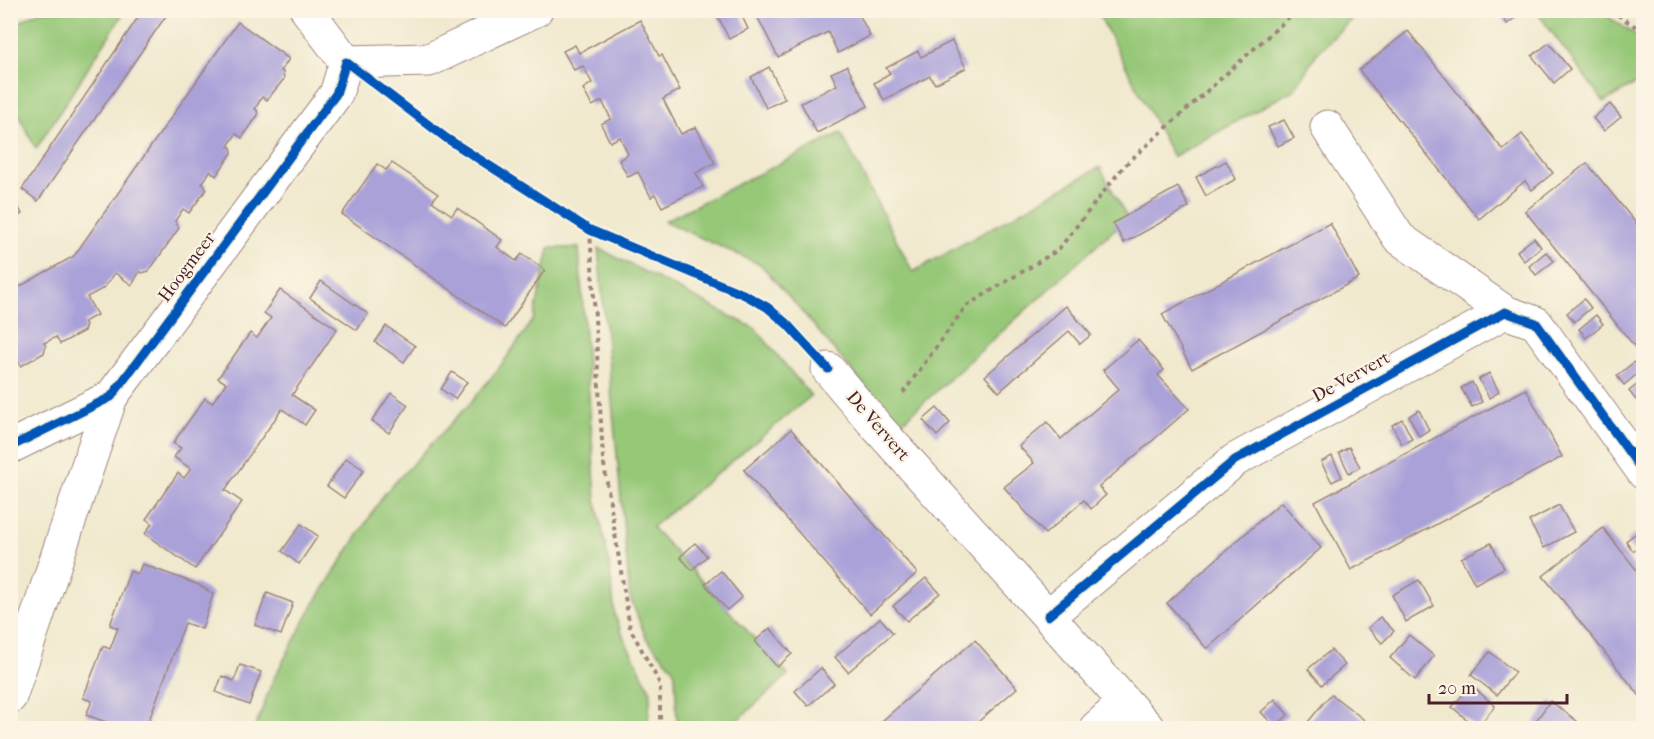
<svg xmlns="http://www.w3.org/2000/svg" width="1654" height="739" font-family="'IM FELL French Canon',serif">
  <style>
    .green { fill: #97c878; stroke: #707452; stroke-width: 1.5 }
    .building { fill: #aaa1d9 }
    .lines { fill: none; stroke-linecap: round; stroke-linejoin: round }
    .street-casing { stroke: #9d847c; stroke-width: 35 }
    .path { stroke: #9d847c; stroke-width: 4; stroke-dasharray: 4.5 4.5; stroke-linecap: butt }
    .street { stroke: #fff; stroke-width: 33 }
    .cycleway-casing { stroke: #fcf5e5; stroke-width: 13 }
    .cycleway { stroke: #0057b8; stroke-width: 9 }
    .labels { text-anchor: middle; dominant-baseline: central; stroke-width: 4.5; stroke-linejoin: round; paint-order: stroke }
    .street-label { font-size: 18px; fill: #4a1f2b; stroke: #fcf5e5 }
  </style>
  <rect width="100%" height="100%" fill="#fcf5e5"/>
  <filter id="ink" filterUnits="userSpaceOnUse"><feTurbulence type="fractalNoise" baseFrequency=".0167" numOctaves="2"/><feDisplacementMap in="SourceGraphic" scale="12" xChannelSelector="R" yChannelSelector="G"/><feConvolveMatrix kernelMatrix="1 2 1 2 8 2 1 2 1" color-interpolation-filters="sRGB"/></filter>
  <filter id="wash" filterUnits="userSpaceOnUse"><feTurbulence type="fractalNoise" baseFrequency=".008" numOctaves="4" result="noise"/><feDisplacementMap in="SourceGraphic" scale="24" xChannelSelector="R" yChannelSelector="G"/><feGaussianBlur stdDeviation="1.35" result="paint"/><feColorMatrix in="noise" values="0 0 0 0 0 0 0 0 0 0 0 0 0 0 0 0 0 1.4 0 .05"/><feComposite in="paint" operator="in"/></filter>
  <g filter="url(#wash)">
    <rect width="100%" height="100%" fill="#f0e9ce"/>
    <g class="green">
      <polygon points="40,11 125,11 36,149 11,100 10,27"/>
      <polygon points="1097,11 1360,11 1317,53 1295,89 1173,157"/>
      <polygon points="1536,11 1600,11 1643,40 1643,90 1637,83 1604,102"/>
      <polygon points="841,133 913,272 1100,167 1127,218 898,426 799,308 761,265 664,221"/>
      <polygon points="549,248 579,248 596,500 609,562 615,616 625,641 636,661 651,692 647,728 255,728 273,680 312,607 385,493 472,401 499,368 534,319"/>
      <polygon points="598,248 756,329 811,396 652,527 788,675 729,728 674,728 677,723 675,675 673,668 646,638 630,597"/>
    </g>
    <g id="blocks">
      <g class="building">
        <polygon points="143,10 170,10 38,201 22,189"/>
        <polygon points="715,10 739,10 748,29 729,39"/>
        <polygon points="754,10 857,10 870,36 838,53 828,32 778,57"/>
        <polygon points="1497,10 1525,10 1507,24"/>
        <polygon points="640,20 659,56 662,55 680,90 663,99 681,134 696,127 715,163 696,173 703,187 662,207 655,194 651,197 638,172 628,177 619,160 628,154 620,137 610,142 601,124 611,119 602,101 592,106 583,89 592,83 583,66 574,70 563,51 575,45 579,53"/>
        <polygon points="238,22 289,59 281,71 283,72 284,79 267,100 262,97 255,109 257,110 258,115 242,138 236,134 228,146 231,147 232,153 216,176 210,171 202,184 205,185 206,190 189,213 183,209 175,221 179,228 149,271 142,273 140,271 132,285 115,273 104,288 87,297 97,315 84,322 86,324 84,331 60,344 56,337 44,343 46,346 44,353 21,366 17,359 10,362 10,292 74,256"/>
        <polygon points="1408,31 1503,150 1522,134 1553,173 1532,190 1525,181 1479,219 1359,70"/>
        <polygon points="952,41 966,68 935,84 930,76 884,100 874,83 890,73 886,68 918,51 921,57"/>
        <polygon points="1549,43 1570,69 1554,83 1532,56"/>
        <polygon points="847,66 868,106 817,133 801,103 837,85 831,73"/>
        <polygon points="769,67 785,99 766,108 751,77"/>
        <polygon points="1610,104 1621,117 1604,131 1593,118"/>
        <polygon points="1284,120 1294,138 1278,146 1268,127"/>
        <polygon points="1226,161 1236,179 1206,196 1196,177"/>
        <polygon points="392,163 438,194 432,201 443,209 452,215 457,208 502,240 497,247 516,261 522,254 545,270 505,328 342,214 377,164 386,170"/>
        <polygon points="1587,163 1644,233 1644,358 1525,211"/>
        <polygon points="1178,187 1189,207 1124,243 1113,223"/>
        <polygon points="13,197 22,214 10,220 10,199"/>
        <polygon points="1330,223 1359,278 1192,369 1162,314"/>
        <polygon points="1534,238 1541,247 1524,261 1517,251"/>
        <polygon points="1546,252 1554,261 1536,275 1529,266"/>
        <polygon points="321,281 368,314 357,330 310,298"/>
        <polygon points="280,290 337,329 292,395 315,410 305,425 282,409 225,490 242,502 195,569 145,534 152,523 146,519 178,473 184,478 191,469 174,457 181,448 173,443 205,398 212,403 226,383 218,378 250,333 257,338 271,318 264,313"/>
        <polygon points="1584,299 1591,308 1574,322 1567,313"/>
        <polygon points="1066,306 1091,335 1080,344 1069,331 999,392 985,376"/>
        <polygon points="1596,315 1603,324 1586,338 1579,329"/>
        <polygon points="386,326 415,346 404,362 375,342"/>
        <polygon points="1138,340 1164,370 1158,375 1189,409 1099,487 1106,495 1091,509 1084,500 1045,534 1004,487 1034,463 1019,446 1047,422 1061,439 1119,389 1103,370"/>
        <polygon points="1634,362 1641,371 1624,385 1617,376"/>
        <polygon points="452,372 467,382 455,399 441,389"/>
        <polygon points="1489,373 1499,392 1489,398 1479,379"/>
        <polygon points="1644,379 1644,394 1636,400 1629,391"/>
        <polygon points="1472,382 1482,402 1472,407 1461,388"/>
        <polygon points="1526,389 1562,457 1351,570 1315,502"/>
        <polygon points="391,393 408,405 389,433 372,421"/>
        <polygon points="937,408 950,423 937,436 923,420"/>
        <polygon points="1419,410 1429,430 1419,436 1409,416"/>
        <polygon points="1402,419 1412,439 1402,444 1392,425"/>
        <polygon points="791,429 917,573 870,614 744,470"/>
        <polygon points="1349,447 1360,467 1349,473 1339,453"/>
        <polygon points="1332,456 1342,477 1332,482 1321,462"/>
        <polygon points="346,458 364,470 344,498 327,486"/>
        <polygon points="1281,502 1321,548 1207,649 1167,603"/>
        <polygon points="1559,505 1574,532 1544,548 1529,521"/>
        <polygon points="301,524 318,536 299,564 282,551"/>
        <polygon points="1644,527 1644,542 1633,551 1626,541"/>
        <polygon points="1603,528 1644,579 1644,701 1543,576"/>
        <polygon points="695,543 707,556 692,570 680,557"/>
        <polygon points="1491,543 1504,568 1475,584 1461,558"/>
        <polygon points="142,564 199,585 213,594 202,629 185,623 146,728 103,728 106,722 86,715 92,701 83,698 103,646 110,649 118,628 110,625 130,571 138,574"/>
        <polygon points="721,571 742,597 727,610 705,584"/>
        <polygon points="926,578 940,593 907,621 893,606"/>
        <polygon points="1419,580 1434,606 1406,622 1392,595"/>
        <polygon points="267,593 293,603 281,635 255,625"/>
        <polygon points="1380,617 1394,631 1382,643 1368,628"/>
        <polygon points="880,618 893,633 848,672 835,657"/>
        <polygon points="770,628 792,654 777,667 755,641"/>
        <polygon points="1409,635 1434,656 1415,680 1390,658"/>
        <polygon points="975,640 1017,688 971,728 874,728"/>
        <polygon points="1331,650 1345,665 1322,685 1308,669"/>
        <polygon points="1490,652 1515,672 1497,695 1471,675"/>
        <polygon points="240,665 261,672 249,705 216,692 222,676 234,681"/>
        <polygon points="821,668 834,684 808,706 795,691"/>
        <polygon points="1471,685 1495,706 1477,728 1452,707"/>
        <polygon points="1331,694 1363,719 1374,728 1303,728"/>
        <polygon points="1275,699 1288,715 1275,727 1261,712"/>
        <polygon points="1550,701 1577,721 1571,728 1538,728 1533,725"/>
      </g>
    </g>
  </g>
  <g filter="url(#ink)">
    <use href="#blocks" fill-opacity="0" stroke="#9d847c" stroke-width="1.5"/>
    <g class="lines">
      <defs>
        <g id="street">
          <polyline points="307,10 346,62"/>
          <polyline points="346,62 429,60 536,10"/>
          <polyline points="1327,127 1399,238 1505,312"/>
          <polyline points="828,369 878,428 1048,616 1148,728"/>
          <polyline points="10,447 111,397 336,94 346,62"/>
          <polyline points="1048,616 1235,460 1505,312 1536,323 1644,473"/>
          <polyline points="10,697 111,397"/>
          <polyline points="1096,728 1124,703"/>
        </g>
      </defs>
      <use href="#street" class="street-casing"/>
      <g class="path">
        <polyline points="1610,10 1644,32"/>
        <polyline points="590,230 603,458 630,628 660,684 660,721 658,728"/>
        <polyline points="903,393 966,306 1058,250 1124,166 1297,10"/>
      </g>
      <use href="#street" class="street"/>
      <defs>
        <g id="cycleway">
          <polyline points="10,447 111,397 336,94 346,62 446,138 590,230 745,295 767,307 787,324 828,369"/>
          <polyline points="1048,616 1235,460 1505,312 1536,323 1644,473"/>
        </g>
      </defs>
      <use href="#cycleway" class="cycleway-casing"/>
      <use href="#cycleway" class="cycleway"/>
    </g>
  </g>
  <g class="labels">
    <g class="street-label">
      <text transform="translate(187 267) rotate(-53)">Hoogmeer</text>
      <text transform="translate(1351 377) rotate(-29)">De Ververt</text>
      <text transform="translate(878 426) rotate(49)">De Ververt</text>
    </g>
  </g>
  <rect width="1654" height="739" fill="none" stroke="#fcf5e5" stroke-width="36"/>
  <path d="M1429 694v9h138v-9" fill="none" stroke="#4a1f2b" stroke-width="3"/>
  <text x="1438" y="694" font-size="18" fill="#4a1f2b" stroke="#fcf5e5" stroke-width="4.5" paint-order="stroke">20 m</text>
</svg>
